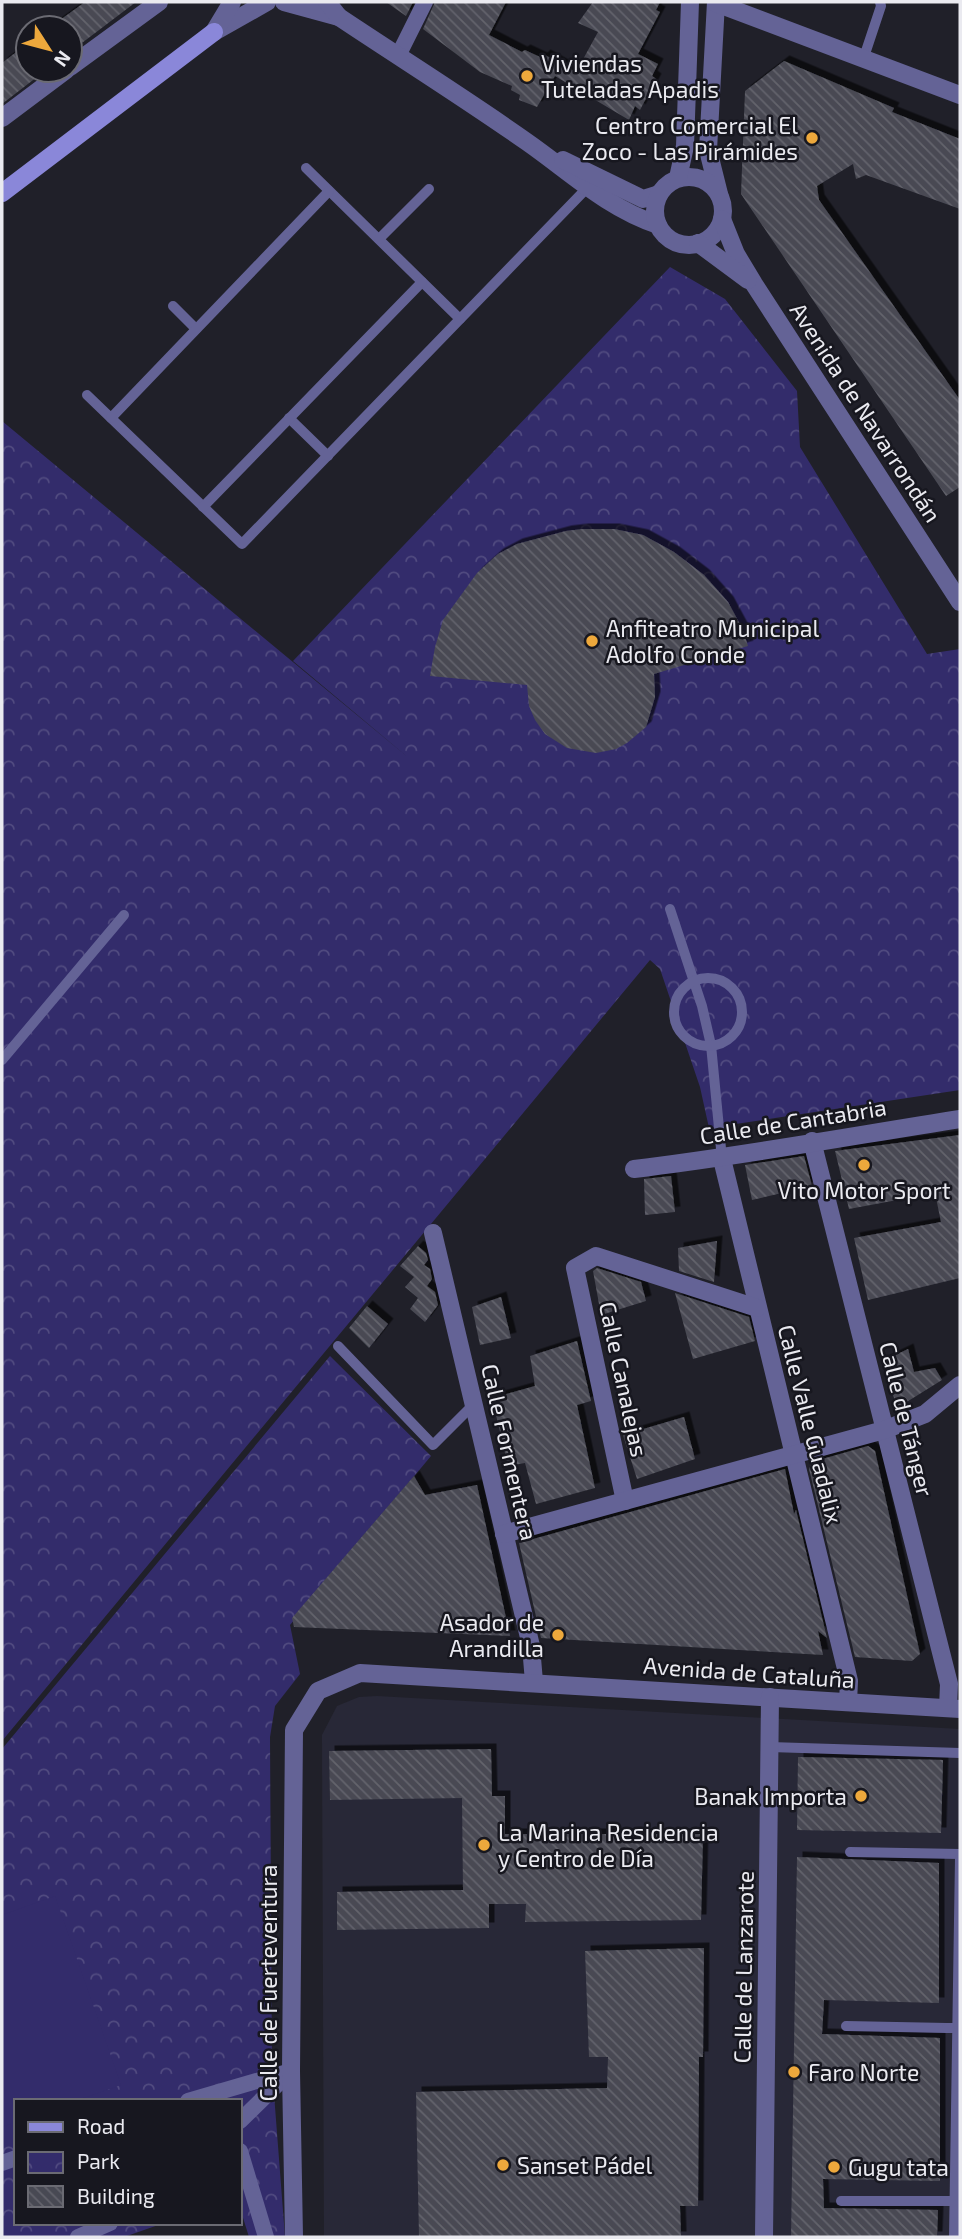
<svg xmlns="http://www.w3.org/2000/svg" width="962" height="2239" font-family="'Exo 2',sans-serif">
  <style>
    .built { fill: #282837 }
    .park { fill: url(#park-crowns) }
    .pitch { fill: #332c6b }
    .building { fill: url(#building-back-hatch); filter: url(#shadow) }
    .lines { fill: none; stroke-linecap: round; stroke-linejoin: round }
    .service { stroke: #646396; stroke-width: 10 }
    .pedestrian { stroke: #646396; stroke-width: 16 }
    .minor { stroke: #646396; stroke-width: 18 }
    .tertiary { stroke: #646396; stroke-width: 18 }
    .secondary { stroke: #8a87d9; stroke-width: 18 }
    .service-bridge { stroke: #646396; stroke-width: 10 }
    .poi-dot { fill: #eda83c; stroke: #17171f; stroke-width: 2.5 }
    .labels { text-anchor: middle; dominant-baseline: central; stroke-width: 5; stroke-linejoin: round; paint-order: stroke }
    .poi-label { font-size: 23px; fill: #eaeaf0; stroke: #17171f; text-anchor: start }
    .street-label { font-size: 23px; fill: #eaeaf0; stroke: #17171f }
  </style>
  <defs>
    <pattern id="park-crowns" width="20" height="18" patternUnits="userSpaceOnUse" patternTransform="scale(1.75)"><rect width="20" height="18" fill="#332c6b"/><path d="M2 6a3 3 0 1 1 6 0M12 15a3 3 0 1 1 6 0" fill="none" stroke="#514b80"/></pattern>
    <pattern id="building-back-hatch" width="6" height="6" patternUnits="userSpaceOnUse" patternTransform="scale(1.75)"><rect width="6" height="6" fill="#484953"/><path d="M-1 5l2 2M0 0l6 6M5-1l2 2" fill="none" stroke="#63636c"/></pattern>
    <filter id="shadow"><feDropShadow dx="5.5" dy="-5.5" stdDeviation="0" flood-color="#0009"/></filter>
  </defs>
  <rect width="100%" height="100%" fill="#202029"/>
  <polygon class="built" points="377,1696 960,1729 960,2237 324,2237 322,1735 337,1706 359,1697"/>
  <g class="park">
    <polygon points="670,267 725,299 797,391 800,447 927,654 960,649 960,1090 709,1128 700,1087 660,969 650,960 2,1741 2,421 410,759 293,661"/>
    <polygon points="330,1356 431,1456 290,1625 300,1674 275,1706 270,1737 272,2068 285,2237 249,2237 240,2208 240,2101 16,2101 16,2223 164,2223 124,2237 2,2237 2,1749"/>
  </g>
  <polygon class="pitch" points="55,1896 121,2085 75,2101 16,2101 16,2122 2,2127 2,1915"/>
  <g class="building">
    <polygon points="85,2 136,2 70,52 70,28 49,28"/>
    <polygon points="386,2 413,2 406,16"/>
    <polygon points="435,2 506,2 489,35 522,52 525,50 542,58 545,55 576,72 598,32 578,23 593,2 660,2 656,10 660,12 638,54 658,64 652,76 656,79 640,110 635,106 629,120 555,76 537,107 519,100 520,95 511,90 512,86 480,72 423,29"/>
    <polygon points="28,43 28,70 46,70 2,104 2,63"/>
    <polygon points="784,61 894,108 892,112 960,139 960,209 866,175 856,179 853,164 817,186 819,200 960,400 960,487 946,496 741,194 745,91"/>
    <polygon points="583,529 614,529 643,535 674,552 704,575 728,602 742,628 748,646 654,674 655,697 646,727 627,743 616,749 596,753 567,748 545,734 535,720 529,706 527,685 430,676 435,647 443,620 477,573 498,554 517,544 566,531"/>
    <polygon points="960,1135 960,1278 868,1300 854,1238 941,1222 935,1193 849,1209 835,1151"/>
    <polygon points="804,1156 812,1186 752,1200 745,1165"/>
    <polygon points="671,1176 675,1212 645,1215 644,1179"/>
    <polygon points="717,1241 714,1282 679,1271 678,1248"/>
    <polygon points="418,1246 426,1253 428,1260 424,1265 430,1269 432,1279 427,1286 435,1292 438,1305 425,1322 410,1309 418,1298 405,1287 414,1277 400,1266"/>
    <polygon points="597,1268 641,1282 646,1301 601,1315 593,1271"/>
    <polygon points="675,1293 749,1317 755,1341 693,1359"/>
    <polygon points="501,1297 511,1338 480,1345 472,1307"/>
    <polygon points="367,1306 388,1324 369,1348 349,1328"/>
    <polygon points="577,1341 591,1401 577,1405 595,1488 536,1504 525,1463 508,1466 492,1398 535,1386 530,1356"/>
    <polygon points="908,1349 914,1372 935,1368 942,1380 897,1408 883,1361"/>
    <polygon points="684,1417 695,1459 637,1479 623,1435"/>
    <polygon points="868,1446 875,1451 920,1654 912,1661 855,1657 809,1469 812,1462"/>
    <polygon points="785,1469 794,1514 796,1510 827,1638 818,1631 823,1655 541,1638 519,1543"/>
    <polygon points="414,1476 425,1495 477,1485 510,1636 294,1627 292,1618"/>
    <polygon points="491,1749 492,1796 505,1796 505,1834 703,1834 701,1920 525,1922 526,1904 489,1904 489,1928 337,1930 337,1892 463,1890 462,1798 330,1800 329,1751"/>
    <polygon points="798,1757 943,1760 941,1833 797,1830"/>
    <polygon points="797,1857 939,1863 939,2003 824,2000 822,2034 940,2038 940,2181 823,2179 824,2208 938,2210 937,2237 791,2237"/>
    <polygon points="704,1948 703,2057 699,2057 698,2206 680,2206 681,2237 419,2237 416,2092 607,2088 608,2057 589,2057 585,1951"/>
  </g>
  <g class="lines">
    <g class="service">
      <polyline points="864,57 881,6 880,2"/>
      <polyline points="306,168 460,319"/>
      <polyline points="379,239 429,189"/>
      <polyline points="173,306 196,329"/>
      <polyline points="87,395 242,544 587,188"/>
      <polyline points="111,418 329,191"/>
      <polyline points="289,418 328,456"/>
      <polyline points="203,507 422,282"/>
      <polyline points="670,909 702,1006 711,1045 722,1159"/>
      <circle cx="708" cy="1012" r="34"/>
      <polyline points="2,1060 124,915"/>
      <polyline points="338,1346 433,1445 473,1405"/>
      <polyline points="770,1747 960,1753"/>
      <polyline points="850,1852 960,1854"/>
      <polyline points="846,2026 947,2028"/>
      <polyline points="841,2201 945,2201"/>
      <polyline points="954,2237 960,1858"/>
    </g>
    <g class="pedestrian">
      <polyline points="398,56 425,2"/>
      <polyline points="188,2101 291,2071"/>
      <polyline points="240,2121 288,2074"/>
      <polyline points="240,2151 266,2237"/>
      <polyline points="2,2163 16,2158"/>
      <polyline points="78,2237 110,2223"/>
    </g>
    <g class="minor">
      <polyline points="284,2 339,17"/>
      <path d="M327,2L339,17C402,59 466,99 527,142C570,172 607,208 658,225"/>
      <polyline points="716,2 708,150 719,194"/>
      <polyline points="716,3 960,95"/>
      <polyline points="70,67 159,2"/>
      <polyline points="2,118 66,70"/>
      <polyline points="563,160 643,199 659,194"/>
      <circle cx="689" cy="211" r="34"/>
      <polyline points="678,178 685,146 690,2"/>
      <polyline points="722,219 736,254 754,284 960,602"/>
      <polyline points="698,243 748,280"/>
      <polyline points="812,1141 949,1684 948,1708"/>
      <polyline points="722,1159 849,1681 848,1702"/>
      <path d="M634,1169C743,1156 852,1136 960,1119"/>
      <polyline points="433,1233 531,1646 534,1682"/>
      <polyline points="625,1501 575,1268 596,1256 757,1308"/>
      <polyline points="504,1534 884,1430 925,1414 960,1385"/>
      <polyline points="294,2237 291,2071 294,1730 318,1691 360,1673 960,1709"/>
      <polyline points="764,2237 770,1697"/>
    </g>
    <g class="tertiary">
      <polyline points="214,32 267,2"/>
      <polyline points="214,32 232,2"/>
    </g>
    <polyline class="secondary" points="2,193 214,32"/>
    <g class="service-bridge">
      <polyline points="947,2028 960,2028"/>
      <polyline points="945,2201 960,2201"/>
    </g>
  </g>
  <g class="poi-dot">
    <circle cx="527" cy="76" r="7"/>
    <circle cx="812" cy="138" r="7"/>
    <circle cx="592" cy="641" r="7"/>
    <circle cx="864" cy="1165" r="7"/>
    <circle cx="558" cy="1635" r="7"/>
    <circle cx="861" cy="1796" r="7"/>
    <circle cx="484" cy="1845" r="7"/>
    <circle cx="794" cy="2072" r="7"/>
    <circle cx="503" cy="2165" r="7"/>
    <circle cx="834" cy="2167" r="7"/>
  </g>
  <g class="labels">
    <g class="poi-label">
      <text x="541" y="63">Viviendas<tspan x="541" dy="26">Tuteladas Apadis</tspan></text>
      <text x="798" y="125" text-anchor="end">Centro Comercial El<tspan x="798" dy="26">Zoco - Las Pirámides</tspan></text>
      <text x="606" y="628">Anfiteatro Municipal<tspan x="606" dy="26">Adolfo Conde</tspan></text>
      <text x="864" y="1190" text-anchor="middle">Vito Motor Sport</text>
      <text x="544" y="1622" text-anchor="end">Asador de<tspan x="544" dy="26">Arandilla</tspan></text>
      <text x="847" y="1796" text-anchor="end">Banak Importa</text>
      <text x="498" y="1832">La Marina Residencia<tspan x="498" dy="26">y Centro de Día</tspan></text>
      <text x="808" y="2072">Faro Norte</text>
      <text x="517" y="2165">Sanset Pádel</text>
      <text x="848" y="2167">Gugu tata</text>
    </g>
    <g class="street-label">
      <text transform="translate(866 412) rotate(57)">Avenida de Navarrondán</text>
      <text transform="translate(793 1121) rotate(-9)">Calle de Cantabria</text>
      <text transform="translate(624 1379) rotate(78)">Calle Canalejas</text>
      <text transform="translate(907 1419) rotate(76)">Calle de Tánger</text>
      <text transform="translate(811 1424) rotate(76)">Calle Valle Guadalix</text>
      <text transform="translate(510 1452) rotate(77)">Calle Formentera</text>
      <text transform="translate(749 1672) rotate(4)">Avenida de Cataluña</text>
      <text transform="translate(743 1967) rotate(-89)">Calle de Lanzarote</text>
      <text transform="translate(268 1983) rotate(-90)">Calle de Fuerteventura</text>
    </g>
  </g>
  <rect width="962" height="2239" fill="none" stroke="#eaeaf0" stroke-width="7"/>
  <rect x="14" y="2099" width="228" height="126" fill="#17171f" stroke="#6b6b73" stroke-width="2"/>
  <rect x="28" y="2122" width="35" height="10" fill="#8a87d9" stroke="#6b6b73" stroke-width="2"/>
  <text x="77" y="2134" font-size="21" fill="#eaeaf0">Road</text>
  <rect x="28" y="2152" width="35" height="21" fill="url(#park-crowns)" stroke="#6b6b73" stroke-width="2"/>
  <text x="77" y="2169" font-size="21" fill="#eaeaf0">Park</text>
  <rect x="28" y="2186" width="35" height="21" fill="url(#building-back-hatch)" stroke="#6b6b73" stroke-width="2"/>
  <text x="77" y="2204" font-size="21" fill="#eaeaf0">Building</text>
  <g transform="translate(49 49) rotate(126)"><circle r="33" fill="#17171f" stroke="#6b6b73" stroke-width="2"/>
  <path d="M0-5L12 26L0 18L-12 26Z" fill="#eda83c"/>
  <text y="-10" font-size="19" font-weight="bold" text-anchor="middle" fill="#eaeaf0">N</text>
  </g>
</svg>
